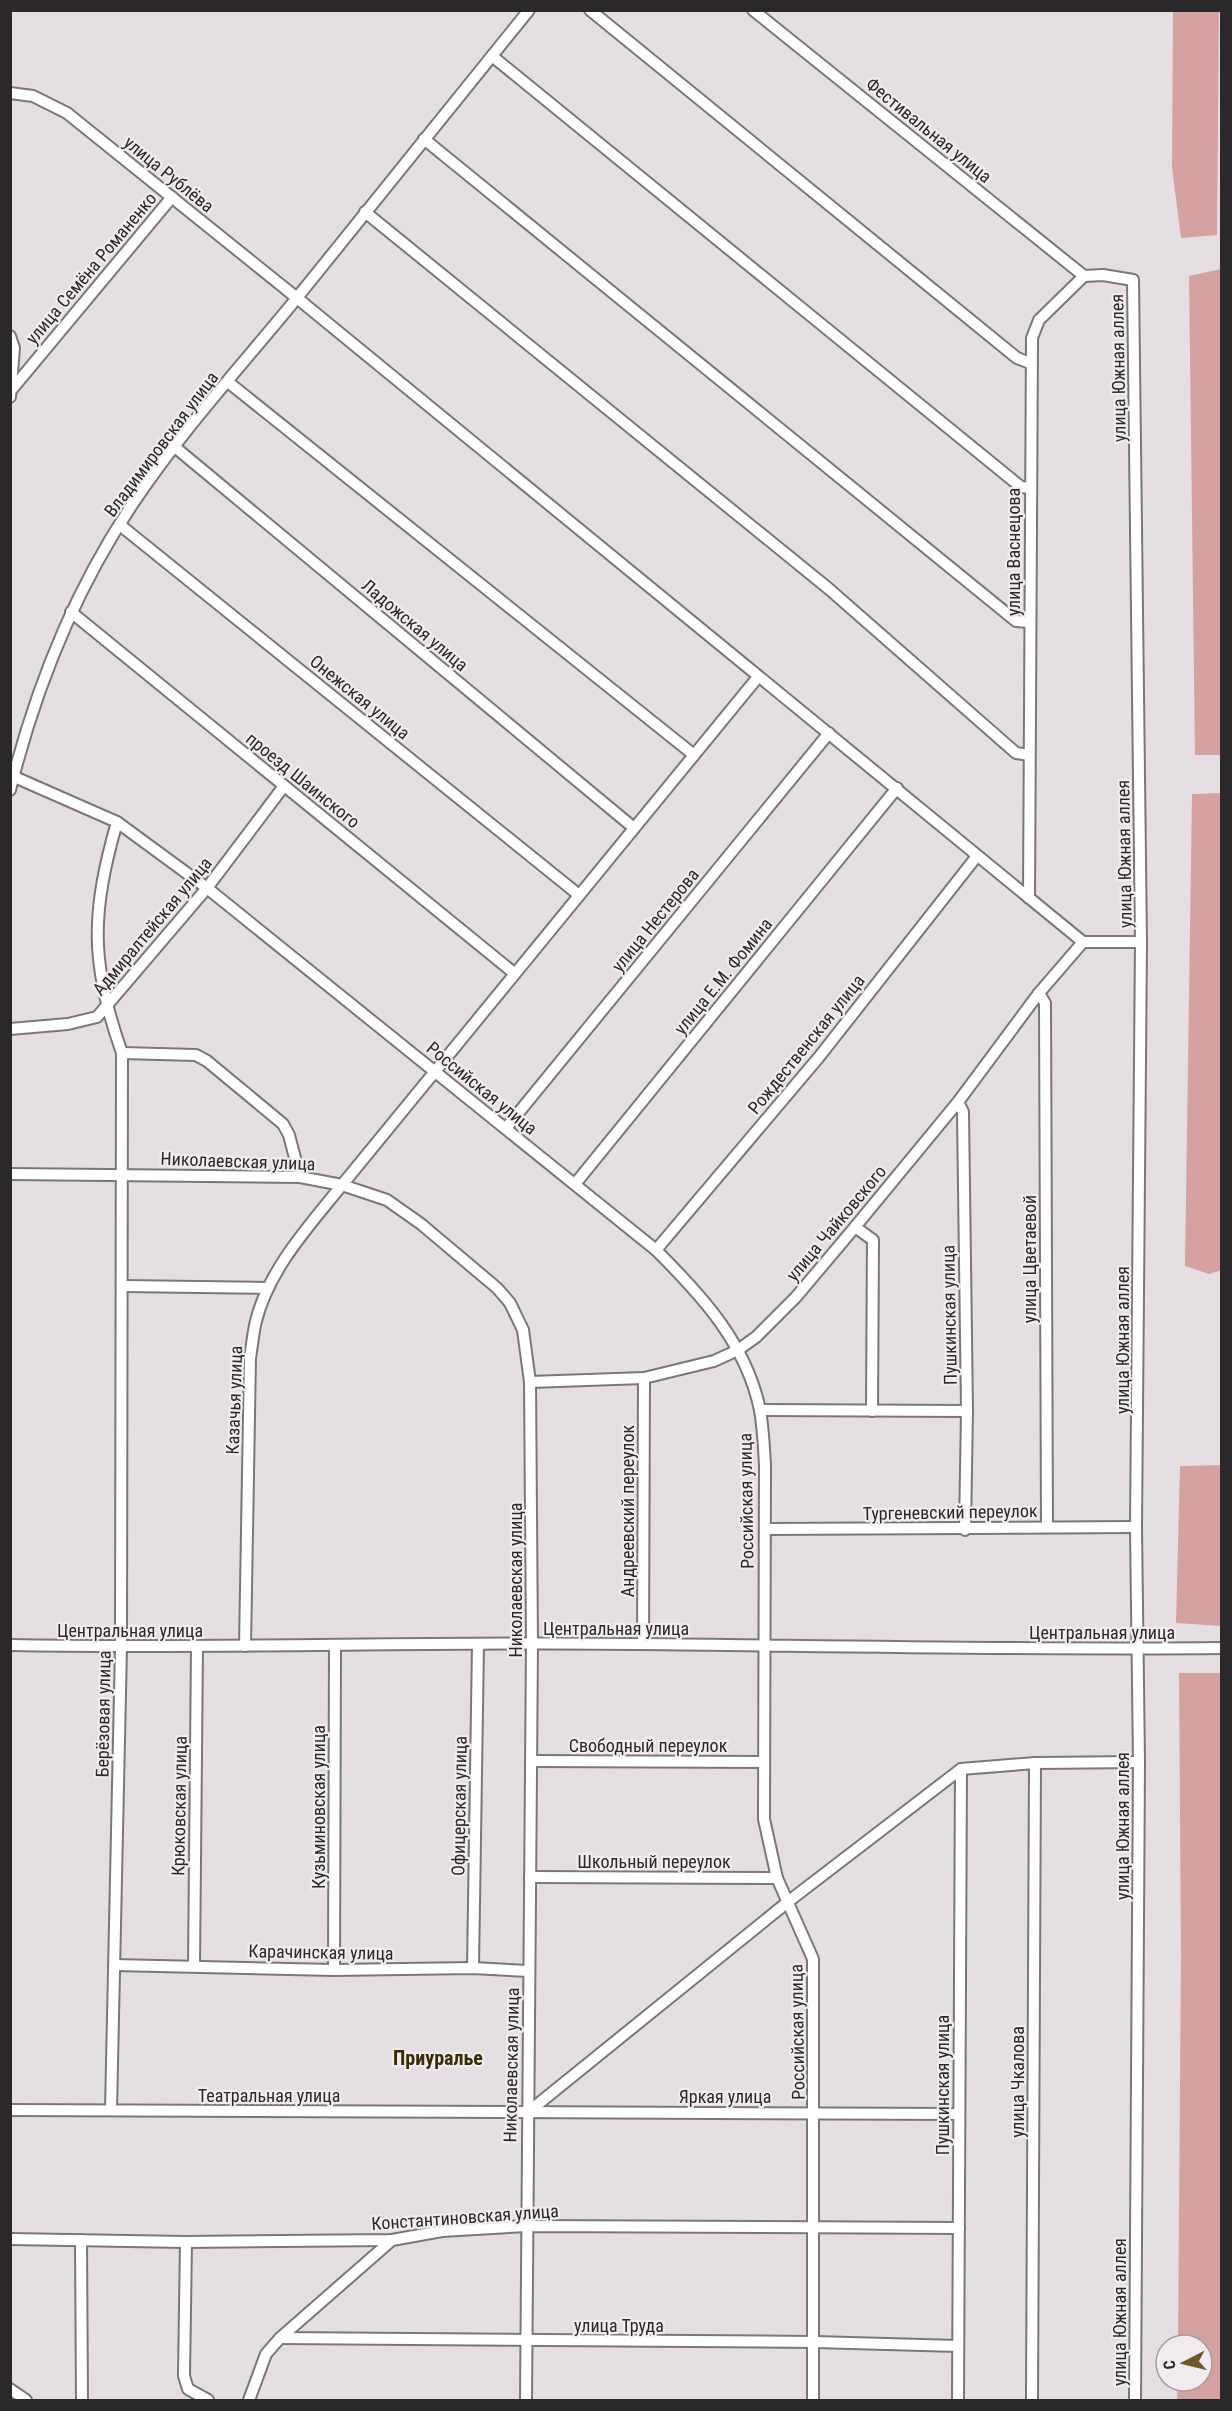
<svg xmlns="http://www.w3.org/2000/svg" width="1232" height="2411" font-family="'Roboto Condensed',sans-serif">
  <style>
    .forest { fill: #d6a2a1 }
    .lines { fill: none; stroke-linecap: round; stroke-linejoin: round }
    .minor-casing { stroke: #7c767a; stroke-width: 14 }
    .minor { stroke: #fff; stroke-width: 10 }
    .labels { text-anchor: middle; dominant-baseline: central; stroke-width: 4.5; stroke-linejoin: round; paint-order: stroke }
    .street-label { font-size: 18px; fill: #2a282a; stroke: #f2ecf1 }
    .neighbourhood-label { font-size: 20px; font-weight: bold; fill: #392c01; stroke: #f2ecf1 }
  </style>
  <rect width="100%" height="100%" fill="#e5dfe3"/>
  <g class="forest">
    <polygon points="1173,11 1219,11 1217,235 1181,238 1172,168"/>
    <polygon points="1221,269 1221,755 1195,755 1189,276"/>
    <polygon points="1221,793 1222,1270 1209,1274 1185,1266 1192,794"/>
    <polygon points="1221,1465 1221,1626 1176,1623 1180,1466"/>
    <polygon points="1179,1673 1221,1673 1221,2400 1177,2400 1178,2381 1202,2381 1202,2345 1178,2345 1181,1955"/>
  </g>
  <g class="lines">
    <defs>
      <g id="minor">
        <polyline points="590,10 1017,358 1030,363"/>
        <polyline points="753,10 1084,276"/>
        <polyline points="492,56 1021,487 1030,488"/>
        <polyline points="10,93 33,96 67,113 297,298 1083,942 1141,942"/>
        <polyline points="424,139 1016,621 1029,622"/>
        <polyline points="365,212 829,589 1016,753 1029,755"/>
        <polyline points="10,336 14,348 10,397"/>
        <polyline points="228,382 694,755"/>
        <polyline points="13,388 172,197"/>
        <polyline points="176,448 634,828"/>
        <polyline points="120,525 579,895"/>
        <polyline points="71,612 514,973"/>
        <path d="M10,775L117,822L207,888L656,1250C702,1296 746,1343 760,1410C763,1427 764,1447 765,1465L764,1819L777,1878L813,1959V2400"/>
        <path d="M10,790C36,686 75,588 136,499C183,429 243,364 296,299C374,203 451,106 529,10"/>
        <polyline points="1029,898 1032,338 1039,320 1084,276 1103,275 1133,280 1141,942 1136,1527 1139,1762 1135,2400"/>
        <polyline points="1039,993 1045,1003 1047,1527"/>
        <polyline points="10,1029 68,1024 97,1017 207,888 284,786"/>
        <polyline points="122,1053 196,1055 207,1061 283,1124 289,1135 300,1177"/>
        <polyline points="958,1102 963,1112 967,1411 965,1530"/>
        <polyline points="506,1128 829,733"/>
        <polyline points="10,1174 300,1177 342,1185 387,1200 421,1224 497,1288 510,1303 523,1330 530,1382 532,1644 526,2400"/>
        <polyline points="575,1184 897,788"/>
        <polyline points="855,1227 873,1240 872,1411"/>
        <polyline points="656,1250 819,1057 977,856"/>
        <polyline points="122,1286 268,1288"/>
        <polyline points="530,1382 644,1378 714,1361 738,1350 756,1337 796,1297 855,1227 958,1102 1039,993 1083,942"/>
        <polyline points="760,1410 967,1411"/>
        <polyline points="765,1529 1136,1527"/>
        <polyline points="643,1644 644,1378"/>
        <path d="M10,1645C221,1649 432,1641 643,1644C836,1646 1029,1650 1222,1648"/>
        <path d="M245,1646L250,1358C252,1346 253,1333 256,1321C269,1269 309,1226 342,1185L758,677"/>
        <polyline points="531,1761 764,1762"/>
        <polyline points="530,1877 777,1878"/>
        <polyline points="114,1965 334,1970 473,1968 528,1971"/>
        <polyline points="194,1966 197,1647"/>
        <polyline points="473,1968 478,1644"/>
        <polyline points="334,1970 335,1645"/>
        <polyline points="10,2110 958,2114"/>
        <path d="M111,2110L121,1647L122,1053C90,963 91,913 117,822"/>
        <polyline points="527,2113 789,1901 961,1769 1035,1763 1139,1762"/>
        <polyline points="10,2239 186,2242 392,2240 442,2231 526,2226 959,2228"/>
        <polyline points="81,2240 82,2400"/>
        <polyline points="186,2242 184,2376 188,2389 208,2400"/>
        <polyline points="280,2338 815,2342 958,2346"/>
        <polyline points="10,2389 26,2400"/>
        <polyline points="249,2400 266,2354 280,2338 392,2240"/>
        <polyline points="958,2400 961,1769"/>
        <polyline points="1032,2400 1035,1763"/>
      </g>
    </defs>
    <use href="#minor" class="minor-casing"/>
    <use href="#minor" class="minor"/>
  </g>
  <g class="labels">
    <g class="street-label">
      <text transform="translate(929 130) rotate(39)">Фестивальная улица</text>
      <text transform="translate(169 174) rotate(39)">улица Рублёва</text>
      <text transform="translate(91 268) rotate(-50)">улица Семёна Романенко</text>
      <text transform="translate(1118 368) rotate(-91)">улица Южная аллея</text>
      <text transform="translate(161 444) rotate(-53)">Владимировская улица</text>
      <text transform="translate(1013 552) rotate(-90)">улица Васнецова</text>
      <text transform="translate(415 625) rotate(40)">Ладожская улица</text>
      <text transform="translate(360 697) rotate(39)">Онежская улица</text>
      <text transform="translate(303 780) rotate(39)">проезд Шаинского</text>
      <text transform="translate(1124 854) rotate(-91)">улица Южная аллея</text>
      <text transform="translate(655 920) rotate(-51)">улица Нестерова</text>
      <text transform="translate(152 926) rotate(-50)">Адмиралтейская улица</text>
      <text transform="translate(723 976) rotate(-51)">улица Е.М. Фомина</text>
      <text transform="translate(806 1044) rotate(-51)">Рождественская улица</text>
      <text transform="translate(482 1088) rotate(39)">Российская улица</text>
      <text transform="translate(238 1161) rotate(2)">Николаевская улица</text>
      <text transform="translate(836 1223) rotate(-50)">улица Чайковского</text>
      <text transform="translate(1029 1259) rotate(-90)">улица Цветаевой</text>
      <text transform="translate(949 1315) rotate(-91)">Пушкинская улица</text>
      <text transform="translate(1122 1340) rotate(-90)">улица Южная аллея</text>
      <text transform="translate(234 1400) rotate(-88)">Казачья улица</text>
      <text transform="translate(746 1501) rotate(-91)">Российская улица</text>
      <text transform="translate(627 1511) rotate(-90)">Андреевский переулок</text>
      <text transform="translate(950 1512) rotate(-1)">Тургеневский переулок</text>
      <text transform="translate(515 1580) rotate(-90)">Николаевская улица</text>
      <text x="616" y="1628">Центральная улица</text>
      <text x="130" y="1630">Центральная улица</text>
      <text x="1102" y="1632">Центральная улица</text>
      <text transform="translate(103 1714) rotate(-89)">Берёзовая улица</text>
      <text x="648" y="1745">Свободный переулок</text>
      <text transform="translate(179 1806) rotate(-89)">Крюковская улица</text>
      <text transform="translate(459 1806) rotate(-89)">Офицерская улица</text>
      <text transform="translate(318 1807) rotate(-90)">Кузьминовская улица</text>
      <text transform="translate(1122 1826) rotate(-90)">улица Южная аллея</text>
      <text x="654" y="1861">Школьный переулок</text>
      <text transform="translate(321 1952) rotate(1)">Карачинская улица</text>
      <text transform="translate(797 2032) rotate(-91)">Российская улица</text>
      <text transform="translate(511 2065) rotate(-89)">Николаевская улица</text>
      <text transform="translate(1017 2082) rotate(-90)">улица Чкалова</text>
      <text transform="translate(942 2085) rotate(-90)">Пушкинская улица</text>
      <text x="269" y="2095">Театральная улица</text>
      <text x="725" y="2096">Яркая улица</text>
      <text transform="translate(465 2217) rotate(-4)">Константиновская улица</text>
      <text transform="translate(1119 2312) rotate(-90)">улица Южная аллея</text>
      <text x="619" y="2325">улица Труда</text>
    </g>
    <g class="neighbourhood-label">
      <text x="438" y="2058">Приуралье</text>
    </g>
  </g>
  <rect width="1232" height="2411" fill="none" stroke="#2a282a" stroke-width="24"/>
  <g transform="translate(1184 2363) rotate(263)"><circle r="28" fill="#f2ecf1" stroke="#a29ea1" stroke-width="1.5"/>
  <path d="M0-4.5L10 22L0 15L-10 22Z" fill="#6b5a28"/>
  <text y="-9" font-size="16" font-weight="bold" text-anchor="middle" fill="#2a282a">С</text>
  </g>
</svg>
